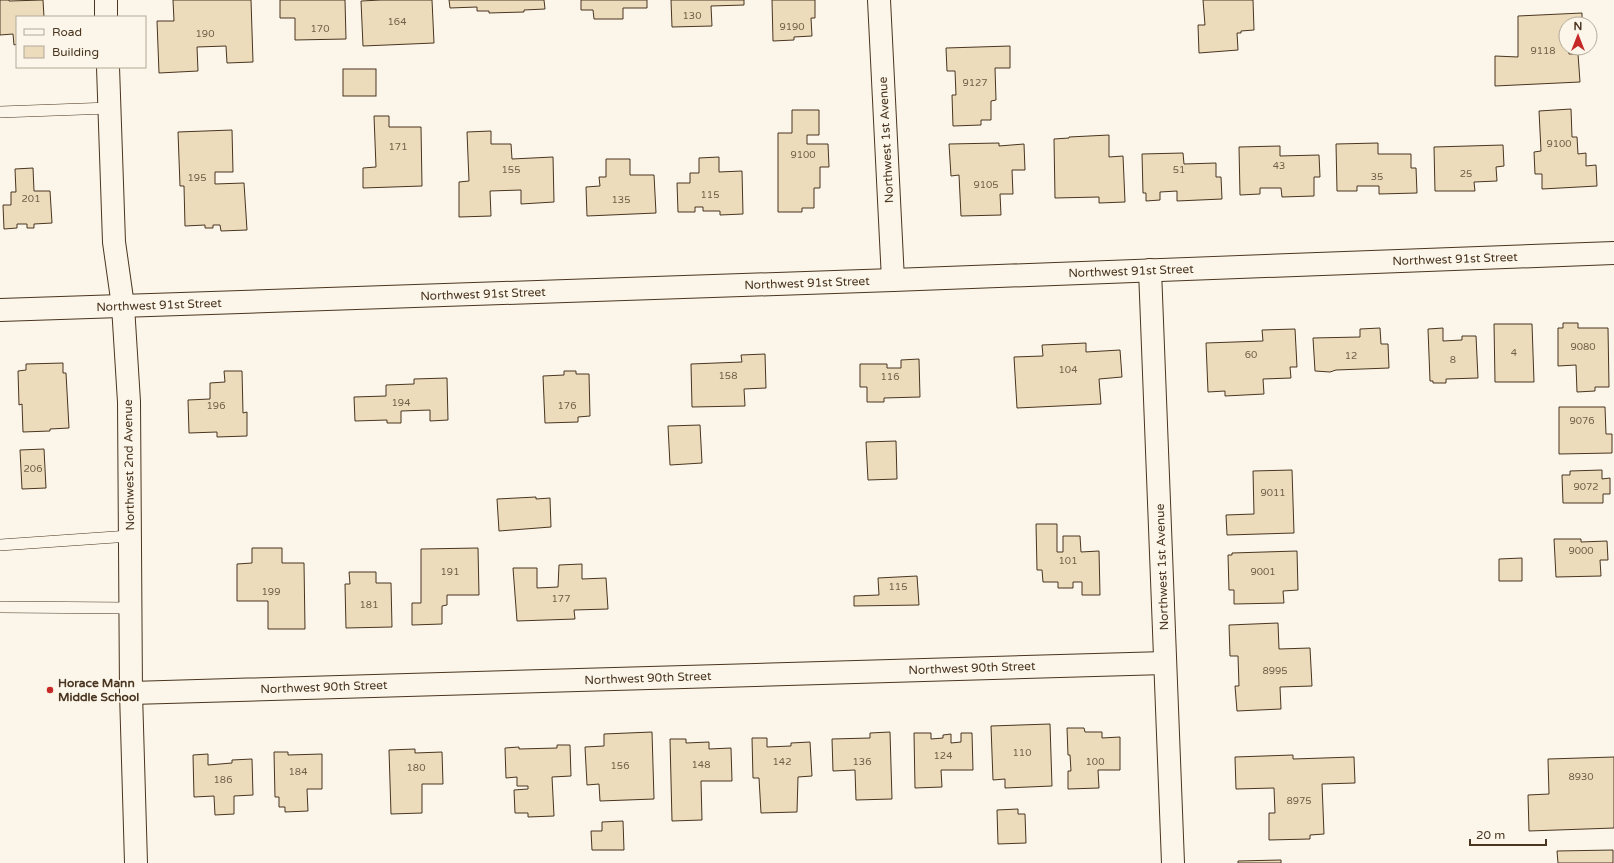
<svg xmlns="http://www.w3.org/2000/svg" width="1614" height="863" font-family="'Varela Round',sans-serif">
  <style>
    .building { fill: #ecdcbc; stroke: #4a3520 }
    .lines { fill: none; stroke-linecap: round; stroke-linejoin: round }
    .lane-casing { stroke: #4a3520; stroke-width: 12 }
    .street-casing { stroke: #4a3520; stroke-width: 24 }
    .secondary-casing { stroke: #4a3520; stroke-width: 24 }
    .lane { stroke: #fbf6e9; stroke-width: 11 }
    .street { stroke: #fbf6e9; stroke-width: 22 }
    .secondary { stroke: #fbf6e9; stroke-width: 22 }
    .poi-dot { fill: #c62828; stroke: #fbf6e9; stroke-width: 1.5 }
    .labels { text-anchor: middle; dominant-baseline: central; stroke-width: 3; stroke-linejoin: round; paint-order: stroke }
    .number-label { font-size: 10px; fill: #725f47 }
    .street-label { font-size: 12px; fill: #4a3520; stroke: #fbf6e9 }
    .poi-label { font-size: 12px; font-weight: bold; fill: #4a3520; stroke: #fbf6e9; text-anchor: start }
  </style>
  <rect width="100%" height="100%" fill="#fbf6e9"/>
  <g class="building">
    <polygon points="0,0 9,0 9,1 43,0 44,17 17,17 17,44 14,45 13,34 0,35"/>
    <polygon points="173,0 251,0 253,62 227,63 226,46 197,47 198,71 159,73 157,21 174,21"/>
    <polygon points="280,0 345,0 346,39 295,40 295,18 280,18"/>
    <polygon points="381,0 432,0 434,43 363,46 361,1"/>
    <polygon points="449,0 544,0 545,9 524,10 524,12 489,13 489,11 477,11 477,7 450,8"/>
    <polygon points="581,0 647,0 647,8 623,8 623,19 594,19 593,10 581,10"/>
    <polygon points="671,0 744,0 744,5 711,6 712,26 672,27"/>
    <polygon points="772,0 815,0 815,18 811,18 812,36 794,37 794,40 773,41"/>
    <polygon points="1203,0 1253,0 1254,30 1241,31 1241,33 1237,33 1238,50 1199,53 1198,25 1205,25"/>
    <polygon points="1582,13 1582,24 1566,24 1566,48 1568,48 1569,54 1578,54 1580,82 1495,86 1495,56 1518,57 1518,16"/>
    <polygon points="1010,46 1010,68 995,68 996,100 991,101 991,120 981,120 981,125 953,126 952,95 956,95 955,71 947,71 946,48"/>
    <rect x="343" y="69" width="33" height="27"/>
    <polygon points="1571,109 1572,137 1577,137 1578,154 1586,153 1586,166 1596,165 1597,186 1542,189 1542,174 1535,174 1534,152 1541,151 1539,111"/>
    <polygon points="792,110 819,110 819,135 807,135 807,144 828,144 829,167 820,167 820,188 814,188 814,208 802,208 802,212 778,212 778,133 792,133"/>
    <polygon points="374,116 389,116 389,127 421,127 422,186 363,188 363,168 376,167"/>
    <polygon points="232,130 233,172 215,172 215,184 244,183 247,230 221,231 220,225 213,225 213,228 205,228 205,225 185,226 184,186 180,186 178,132"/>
    <polygon points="491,131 491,144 511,144 512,159 553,157 554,202 521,204 521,190 490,191 491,216 459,217 459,182 469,181 467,132"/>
    <polygon points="1109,135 1109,157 1123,156 1125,202 1099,203 1099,197 1055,198 1054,139 1069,138 1069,137"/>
    <polygon points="999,143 999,146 1024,144 1025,170 1012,170 1013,194 1000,194 1001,215 961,216 959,175 951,176 949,144"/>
    <polygon points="1378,143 1378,154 1411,154 1411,168 1416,168 1417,193 1379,194 1379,186 1357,186 1357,191 1337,191 1336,144"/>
    <polygon points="1503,145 1504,166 1496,167 1497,181 1474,182 1475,191 1435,191 1434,147"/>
    <polygon points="1280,146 1280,156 1319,155 1320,177 1314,177 1314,196 1282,197 1281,188 1260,188 1260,194 1240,195 1239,147"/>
    <polygon points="1183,153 1184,164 1216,163 1216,177 1221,177 1222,199 1177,201 1177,191 1160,192 1160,200 1146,201 1146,193 1143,193 1142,154"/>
    <polygon points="719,157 719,172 742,171 743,214 720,215 720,211 703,211 703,207 695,207 695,212 678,212 677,183 690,183 690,173 699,173 699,158"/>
    <polygon points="606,159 630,159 630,175 654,175 656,213 587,216 586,187 600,186 599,177 606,177"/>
    <polygon points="33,168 34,191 50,191 52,223 34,224 34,228 27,228 27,224 17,224 17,228 4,229 3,205 11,205 11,192 16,192 15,169"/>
    <polygon points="1563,323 1578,323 1578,328 1608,328 1609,387 1595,387 1595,391 1577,392 1576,365 1558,366 1558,328 1563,328"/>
    <polygon points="1494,324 1532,324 1534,382 1495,382"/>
    <polygon points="1380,328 1381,344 1388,344 1389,368 1336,370 1330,372 1315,371 1313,338 1360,337 1360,329"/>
    <polygon points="1443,328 1443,341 1462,340 1462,336 1476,336 1478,378 1446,379 1446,383 1433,383 1433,381 1430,381 1428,329"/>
    <polygon points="1295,329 1297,367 1290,367 1291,378 1263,379 1264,394 1225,396 1225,391 1208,392 1206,343 1263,341 1262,330"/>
    <polygon points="1086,343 1086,352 1120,350 1122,377 1099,379 1101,404 1017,408 1014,357 1043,356 1042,345"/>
    <polygon points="765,354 766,388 744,389 745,406 692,407 691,364 742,362 741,355"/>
    <polygon points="919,359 920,397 884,398 884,402 867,402 867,387 860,387 860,364 887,364 887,368 901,368 901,360"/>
    <polygon points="63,363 63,373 66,373 69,428 50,429 50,431 23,432 22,404 19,405 18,371 26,370 26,364"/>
    <polygon points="224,371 242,371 243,413 247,412 247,436 217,437 217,432 189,433 188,400 210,399 210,383 225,382"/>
    <polygon points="564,371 576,371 576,374 589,374 590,416 578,417 578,422 545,423 543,376 564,375"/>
    <polygon points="447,378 448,420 430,421 430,410 401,411 401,423 387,423 387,420 355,421 354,397 386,396 386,385 414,384 414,379"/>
    <polygon points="1559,407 1605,407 1606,434 1612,434 1612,453 1559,454"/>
    <polygon points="700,425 702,463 670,465 668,426"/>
    <polygon points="896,441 897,479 868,480 866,442"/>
    <polygon points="44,449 46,488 22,489 20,450"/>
    <polygon points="1292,470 1294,533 1227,535 1226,515 1254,514 1253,471"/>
    <polygon points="1602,470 1602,479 1610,478 1610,494 1603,494 1603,503 1563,503 1562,475 1570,475 1570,471"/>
    <polygon points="536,497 536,499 550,498 551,527 499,531 497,499"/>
    <polygon points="1036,524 1057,524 1057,552 1063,552 1063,536 1080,536 1081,552 1099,551 1100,595 1082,595 1082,582 1073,582 1073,588 1058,588 1058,582 1043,582 1042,570 1037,570"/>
    <polygon points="1554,539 1581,539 1581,542 1607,541 1608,560 1600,560 1601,576 1556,577"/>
    <polygon points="252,548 282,548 282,563 304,563 305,629 268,629 268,601 237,601 237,564 252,563"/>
    <polygon points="478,548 479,595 447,595 447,605 442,606 442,624 412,625 412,603 421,603 421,549"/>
    <polygon points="1297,551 1298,590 1283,591 1284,603 1234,604 1234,590 1229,590 1228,555 1232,555 1232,553"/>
    <polygon points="1522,558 1522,581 1499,581 1499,559"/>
    <polygon points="582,564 582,579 606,578 608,609 574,610 575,619 517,621 513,568 537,568 537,588 558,587 559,565"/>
    <polygon points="349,572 376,572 376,583 391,583 392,627 346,628 345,584 350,584"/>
    <polygon points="917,576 919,605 854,606 854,596 879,595 878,578"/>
    <polygon points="1278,623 1279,649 1310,648 1312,686 1280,687 1281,709 1237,711 1235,686 1239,686 1238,656 1230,656 1229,625"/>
    <polygon points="1050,724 1052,786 1005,788 1005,779 993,780 991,726"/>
    <polygon points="1067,728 1084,728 1085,732 1102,732 1102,738 1120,737 1120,770 1098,770 1099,788 1068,789 1068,771 1071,771 1070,755 1068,755"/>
    <polygon points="652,732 654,799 600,801 599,784 587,785 585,747 604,746 604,734"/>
    <polygon points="890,732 892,799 856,800 855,770 833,771 832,739 870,738 870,733"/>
    <polygon points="914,733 931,733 931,739 943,738 943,735 951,734 951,743 961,742 961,733 972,733 973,770 941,770 942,787 915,788"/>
    <polygon points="752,738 767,738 767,747 791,746 791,743 810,742 812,776 798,777 797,812 761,813 759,778 753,778"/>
    <polygon points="670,739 686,739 686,743 709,742 709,749 731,748 732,781 701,781 702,820 672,821"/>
    <polygon points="557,745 570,745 571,776 552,777 554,816 528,817 528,813 515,813 514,790 528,789 528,786 517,786 517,777 506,778 505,748 519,747 519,749 557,748"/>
    <polygon points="415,749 415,753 442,752 443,784 422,784 422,813 391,814 389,750"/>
    <polygon points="274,752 288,752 288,755 322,754 322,789 307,789 308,811 285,812 285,807 279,807 279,797 275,797"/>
    <polygon points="208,754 208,765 232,763 232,760 252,759 253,795 234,796 234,814 215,815 214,796 194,797 193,755"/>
    <polygon points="1293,755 1293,759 1354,757 1355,783 1322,784 1324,834 1310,835 1310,839 1269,840 1269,813 1275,813 1274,788 1236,789 1235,757"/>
    <polygon points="1614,757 1614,828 1529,831 1528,795 1549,794 1548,759"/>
    <polygon points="1018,809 1018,814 1025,814 1026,843 998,844 997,810"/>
    <polygon points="623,821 624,850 592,850 591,831 602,831 602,822"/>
    <polygon points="1613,850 1613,863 1558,863 1557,851"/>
    <polygon points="1281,860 1281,863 1238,863 1238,861"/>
  </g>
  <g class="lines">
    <defs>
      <g id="lane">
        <polyline points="0,112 110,108"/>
        <polyline points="0,545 130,536"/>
        <polyline points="0,607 130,608"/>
      </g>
      <g id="street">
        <polyline points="879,0 893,280"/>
        <polyline points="1150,270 1173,863"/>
        <polyline points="0,310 893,280 1614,253"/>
        <polyline points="131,693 1165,663"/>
      </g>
      <g id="secondary">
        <polyline points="106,0 106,17"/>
        <polyline points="108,67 114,242 123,306 129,402 131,693 136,863"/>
      </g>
    </defs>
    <use href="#lane" class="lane-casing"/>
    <use href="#street" class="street-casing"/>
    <use href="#secondary" class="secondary-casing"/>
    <use href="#lane" class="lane"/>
    <use href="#street" class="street"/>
    <use href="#secondary" class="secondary"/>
  </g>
  <circle class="poi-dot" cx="50" cy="690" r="4"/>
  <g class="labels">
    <g class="number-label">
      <text x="692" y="16">130</text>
      <text x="397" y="22">164</text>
      <text x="792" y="27">9190</text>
      <text x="320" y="29">170</text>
      <text x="205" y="34">190</text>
      <text x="1543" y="51">9118</text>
      <text x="975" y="83">9127</text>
      <text x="1559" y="144">9100</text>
      <text x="398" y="147">171</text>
      <text x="803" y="155">9100</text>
      <text x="1279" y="166">43</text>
      <text x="511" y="170">155</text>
      <text x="1179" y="170">51</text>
      <text x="1466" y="174">25</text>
      <text x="1377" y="177">35</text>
      <text x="197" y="178">195</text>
      <text x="986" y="185">9105</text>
      <text x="710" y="195">115</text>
      <text x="31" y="199">201</text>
      <text x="621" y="200">135</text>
      <text x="1583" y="347">9080</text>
      <text x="1514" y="353">4</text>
      <text x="1251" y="355">60</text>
      <text x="1351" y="356">12</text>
      <text x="1453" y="360">8</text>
      <text x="1068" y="370">104</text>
      <text x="728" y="376">158</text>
      <text x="890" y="377">116</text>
      <text x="401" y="403">194</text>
      <text x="216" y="406">196</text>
      <text x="567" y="406">176</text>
      <text x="1582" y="421">9076</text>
      <text x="33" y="469">206</text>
      <text x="1586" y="487">9072</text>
      <text x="1273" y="493">9011</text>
      <text x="1581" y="551">9000</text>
      <text x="1068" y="561">101</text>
      <text x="450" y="572">191</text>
      <text x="1263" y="572">9001</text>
      <text x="898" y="587">115</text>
      <text x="271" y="592">199</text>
      <text x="561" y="599">177</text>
      <text x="369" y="605">181</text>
      <text x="1275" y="671">8995</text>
      <text x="1022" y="753">110</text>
      <text x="943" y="756">124</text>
      <text x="782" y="762">142</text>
      <text x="862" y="762">136</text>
      <text x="1095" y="762">100</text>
      <text x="701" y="765">148</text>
      <text x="620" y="766">156</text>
      <text x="416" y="768">180</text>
      <text x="298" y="772">184</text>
      <text x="1581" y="777">8930</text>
      <text x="223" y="780">186</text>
      <text x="1299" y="801">8975</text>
    </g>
    <g class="street-label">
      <text transform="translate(886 140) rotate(-93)">Northwest 1st Avenue</text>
      <text transform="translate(1455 259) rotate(-2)">Northwest 91st Street</text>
      <text transform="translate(1131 271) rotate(-2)">Northwest 91st Street</text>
      <text transform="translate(807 283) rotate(-2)">Northwest 91st Street</text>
      <text transform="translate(483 294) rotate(-2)">Northwest 91st Street</text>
      <text transform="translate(159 305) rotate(-2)">Northwest 91st Street</text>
      <text transform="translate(129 465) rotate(-91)">Northwest 2nd Avenue</text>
      <text transform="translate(1162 567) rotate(-92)">Northwest 1st Avenue</text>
      <text transform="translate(972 668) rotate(-2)">Northwest 90th Street</text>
      <text transform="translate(648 678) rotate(-2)">Northwest 90th Street</text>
      <text transform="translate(324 687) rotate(-2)">Northwest 90th Street</text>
    </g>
    <g class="poi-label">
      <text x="58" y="683">Horace Mann<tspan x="58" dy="14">Middle School</tspan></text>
    </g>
  </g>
  <rect x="16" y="16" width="130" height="52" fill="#fbf6e9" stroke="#b4a999"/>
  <rect x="24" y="29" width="20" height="6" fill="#fbf6e9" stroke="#b4a999"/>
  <text x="52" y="36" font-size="12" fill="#4a3520">Road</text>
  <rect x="24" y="46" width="20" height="12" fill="#ecdcbc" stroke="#b4a999"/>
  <text x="52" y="56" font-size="12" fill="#4a3520">Building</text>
  <g transform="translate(1578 36)"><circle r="19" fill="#fbf6e9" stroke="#b4a999"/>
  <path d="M0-3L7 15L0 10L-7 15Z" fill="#c62828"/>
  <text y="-6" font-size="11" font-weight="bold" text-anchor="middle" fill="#4a3520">N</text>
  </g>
  <path d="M1470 839v6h76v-6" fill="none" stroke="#4a3520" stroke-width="2"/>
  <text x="1476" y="839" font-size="12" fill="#4a3520" stroke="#fbf6e9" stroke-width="3" paint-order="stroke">20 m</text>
</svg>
